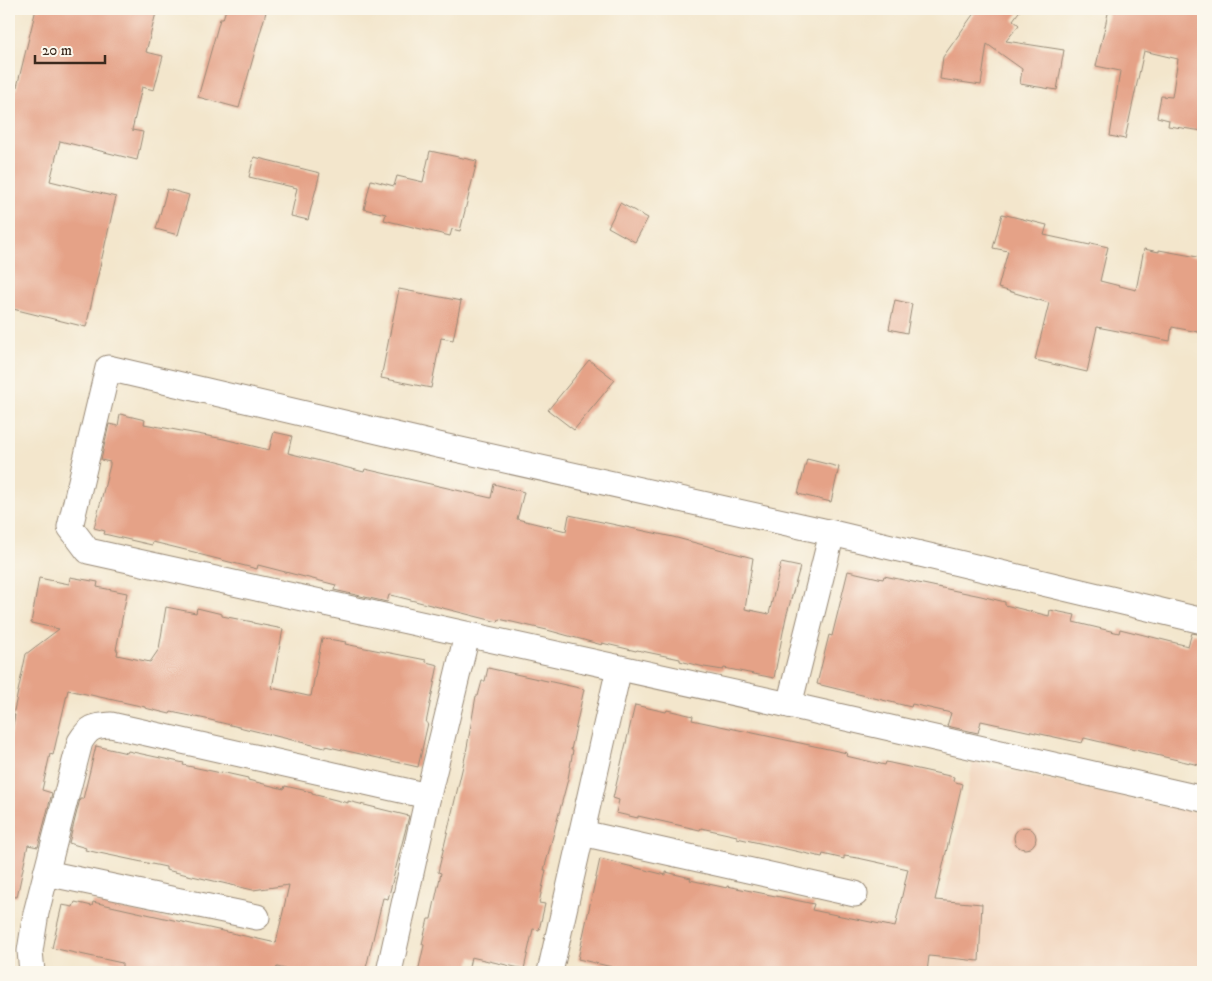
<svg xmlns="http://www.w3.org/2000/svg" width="1212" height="981" font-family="'IM FELL DW Pica',serif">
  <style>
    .built { fill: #f2d5be }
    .building { fill: #e5a287 }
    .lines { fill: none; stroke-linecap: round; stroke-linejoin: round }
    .minor-casing { stroke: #978875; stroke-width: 27 }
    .minor { stroke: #fff; stroke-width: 25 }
  </style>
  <rect width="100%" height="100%" fill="#fbf7ec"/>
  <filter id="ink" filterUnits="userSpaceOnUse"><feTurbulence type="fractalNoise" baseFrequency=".02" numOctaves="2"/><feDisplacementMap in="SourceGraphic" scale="10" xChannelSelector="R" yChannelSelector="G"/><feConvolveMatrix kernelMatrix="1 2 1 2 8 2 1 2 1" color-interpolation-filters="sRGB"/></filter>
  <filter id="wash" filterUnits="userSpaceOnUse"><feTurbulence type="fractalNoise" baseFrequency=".0096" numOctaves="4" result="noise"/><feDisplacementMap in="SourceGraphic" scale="20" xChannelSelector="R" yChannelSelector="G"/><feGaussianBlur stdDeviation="1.12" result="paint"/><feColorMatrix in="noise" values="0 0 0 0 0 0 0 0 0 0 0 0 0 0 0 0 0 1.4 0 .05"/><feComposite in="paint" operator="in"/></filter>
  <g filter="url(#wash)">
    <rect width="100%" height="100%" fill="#f3e6cc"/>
    <polygon class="built" points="973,763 1203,814 1203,972 927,972"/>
    <g id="blocks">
      <g class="building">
        <polygon points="36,9 157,9 146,52 163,56 154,90 142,87 132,130 143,132 137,160 60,141 50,181 116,197 86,327 9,308 9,98 14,99"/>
        <polygon points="226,9 255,9 266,12 239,108 198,97 220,19 223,19"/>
        <polygon points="977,9 1021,9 1013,20 1019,25 1006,41 1064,50 1057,90 1020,84 1022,69 987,44 981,85 940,79 943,57"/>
        <polygon points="1109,9 1179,9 1203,13 1203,131 1168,126 1169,120 1157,117 1161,96 1172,97 1178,59 1144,51 1125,139 1110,136 1120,71 1096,66"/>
        <polygon points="430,151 477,161 460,231 452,229 450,236 384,220 386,214 364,209 371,180 394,186 397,176 423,182"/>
        <polygon points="254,157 320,173 308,220 291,216 297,188 249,177"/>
        <polygon points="167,189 189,195 178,235 156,229"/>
        <polygon points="620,203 648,218 635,242 608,227"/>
        <polygon points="1002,214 1047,225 1044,235 1090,245 1091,243 1108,247 1100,281 1136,290 1144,249 1159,252 1159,250 1203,258 1203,333 1172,327 1170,341 1097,327 1087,372 1035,360 1049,303 998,288 1008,251 993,248"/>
        <polygon points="399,289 461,301 453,340 441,338 431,388 381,378"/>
        <polygon points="895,300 912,304 907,333 889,329"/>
        <polygon points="589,360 615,380 574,430 548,410"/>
        <polygon points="120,414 145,420 144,424 224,439 269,450 274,432 292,436 288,453 364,472 365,469 491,498 494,484 524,492 517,519 566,531 569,515 673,537 753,558 745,609 769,614 781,563 800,567 786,617 774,678 724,668 723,670 704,667 680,661 680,659 637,650 636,651 602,643 602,645 547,630 499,619 498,622 395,596 389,595 387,602 334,590 336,585 258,565 257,569 198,554 198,553 153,542 152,545 104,534 105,531 94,528 110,465 110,462 101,460 109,424 118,426"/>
        <polygon points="807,459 839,467 831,502 798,494"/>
        <polygon points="848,571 883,579 884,576 981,596 1005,602 1005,605 1049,616 1050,610 1075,615 1073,622 1119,633 1120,629 1188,646 1192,633 1203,635 1203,766 1084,738 1082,743 981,721 978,733 947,726 951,713 912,704 911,707 817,684 829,635 832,636"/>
        <polygon points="70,577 98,582 97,587 127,593 116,650 118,650 117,655 150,662 159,649 166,607 196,613 197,608 222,614 222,616 253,622 253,623 283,629 272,688 308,696 311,696 322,638 346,642 345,644 426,660 426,662 438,665 426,723 428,723 418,767 325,746 325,748 206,719 171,712 170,714 145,708 145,707 68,690 53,755 50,754 42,790 52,793 38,847 28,845 17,897 9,896 9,744 15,715 13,715 26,654 59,629 31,623 39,578 69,584"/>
        <polygon points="488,668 584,689 571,750 573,750 568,779 544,870 546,870 539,903 545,904 539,930 533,929 524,969 471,957 468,972 418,972 424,945 422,944 428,919 431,919 441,873 438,872 466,753 476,696 478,696 482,681 485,681"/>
        <polygon points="635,705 666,712 667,710 693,716 692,720 847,753 846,756 885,765 886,762 954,777 953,781 962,784 935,900 982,904 979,961 929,956 927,972 628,972 612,969 612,967 578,959 600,859 666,875 666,872 691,878 690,880 727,888 727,886 814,904 812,910 895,927 908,869 858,858 844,856 844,859 823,854 822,857 737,838 737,836 701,828 700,830 638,816 638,818 616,813 619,800 613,798"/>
        <polygon points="96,746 127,753 128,751 184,763 183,765 221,773 221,772 248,778 248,780 284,789 285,786 312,792 312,794 348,803 348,801 409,816 388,899 383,898 365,972 297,972 277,967 275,972 122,972 122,963 52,948 62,905 73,907 75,902 92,906 93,902 276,943 289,885 253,890 166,870 166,867 85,850 86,848 69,843 80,799 83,799"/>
        <circle cx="1025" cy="838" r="11"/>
      </g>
    </g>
  </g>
  <g filter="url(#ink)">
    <use href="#blocks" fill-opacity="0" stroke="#978875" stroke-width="1"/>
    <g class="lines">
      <defs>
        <g id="minor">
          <polyline points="1203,621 832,533 438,445 108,368 70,527 88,551 789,705 1203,799"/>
          <polyline points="789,705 832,533"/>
          <polyline points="582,833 855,894"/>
          <polyline points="46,873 257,917"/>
          <path d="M32,972L30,951L36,913L80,742C89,727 94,726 111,725L428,796"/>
          <polyline points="389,972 428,796 467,635"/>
          <polyline points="550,972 619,668"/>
        </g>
      </defs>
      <use href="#minor" class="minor-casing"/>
      <use href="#minor" class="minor"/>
    </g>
  </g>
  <rect width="1212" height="981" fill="none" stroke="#fbf7ec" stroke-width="30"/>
  <path d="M35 55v8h70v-8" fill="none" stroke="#3b2a1e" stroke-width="2.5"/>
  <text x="42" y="55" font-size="15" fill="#3b2a1e" stroke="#fbf7ec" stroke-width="4" paint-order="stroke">20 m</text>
</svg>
